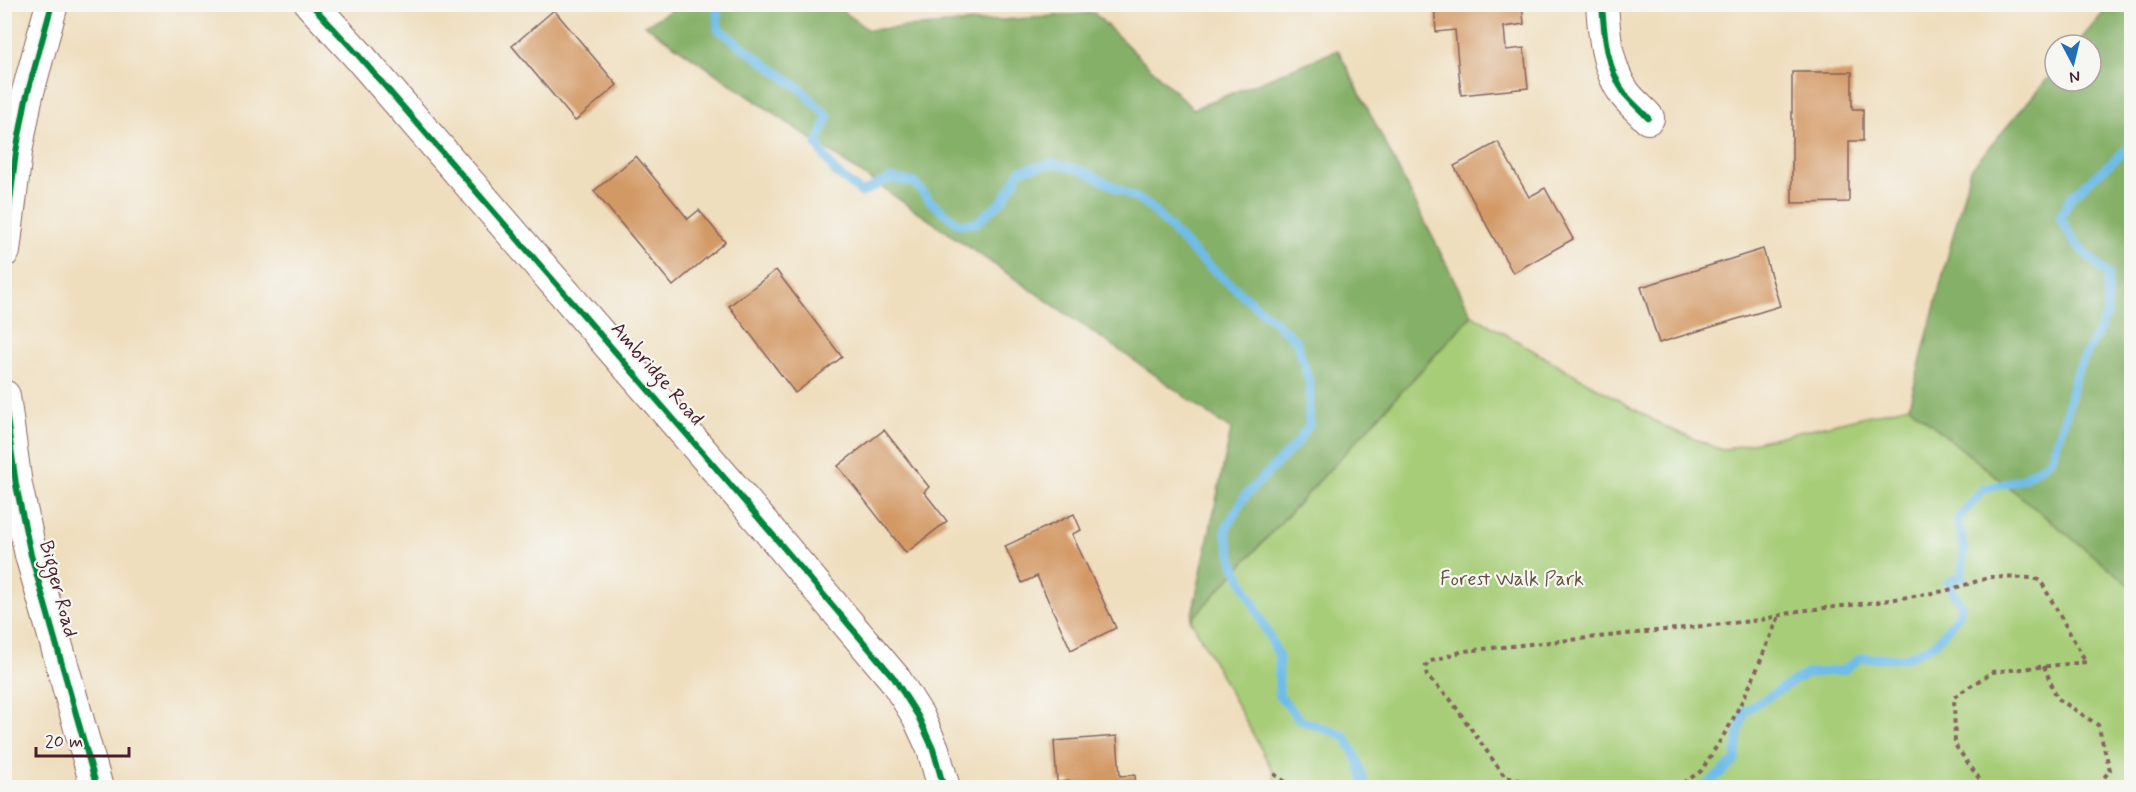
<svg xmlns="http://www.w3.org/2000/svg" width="2136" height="792" font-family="Mynerve,sans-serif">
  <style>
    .green { fill: #a7cd78; stroke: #787652; stroke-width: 1.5 }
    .forest { fill: #85b068; stroke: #68684a; stroke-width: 1.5 }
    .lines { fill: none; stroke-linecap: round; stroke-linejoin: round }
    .stream { stroke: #6ebce9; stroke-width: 9 }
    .building { fill: #d39965 }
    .street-casing { stroke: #84625e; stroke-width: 34 }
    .path { stroke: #84625e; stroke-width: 4; stroke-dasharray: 4.5 4.5; stroke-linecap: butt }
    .street { stroke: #fff; stroke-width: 32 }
    .cycleway-casing { stroke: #f6f6f2; stroke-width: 10 }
    .cycleway { stroke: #00873e; stroke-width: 6 }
    .labels { text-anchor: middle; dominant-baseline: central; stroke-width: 4.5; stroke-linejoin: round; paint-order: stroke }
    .street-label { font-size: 20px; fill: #4a1f2b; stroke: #f6f6f2 }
    .park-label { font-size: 20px; fill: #665342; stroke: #f6f6f2 }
  </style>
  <rect width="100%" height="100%" fill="#f6f6f2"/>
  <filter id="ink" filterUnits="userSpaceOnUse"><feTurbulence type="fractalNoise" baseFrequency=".0167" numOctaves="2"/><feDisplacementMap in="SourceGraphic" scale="12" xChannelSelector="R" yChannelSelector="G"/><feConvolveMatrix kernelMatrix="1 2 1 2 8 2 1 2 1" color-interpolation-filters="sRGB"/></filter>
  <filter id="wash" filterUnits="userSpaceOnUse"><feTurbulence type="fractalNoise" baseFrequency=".008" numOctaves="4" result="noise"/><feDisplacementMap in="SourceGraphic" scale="24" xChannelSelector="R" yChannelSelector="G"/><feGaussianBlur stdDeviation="1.35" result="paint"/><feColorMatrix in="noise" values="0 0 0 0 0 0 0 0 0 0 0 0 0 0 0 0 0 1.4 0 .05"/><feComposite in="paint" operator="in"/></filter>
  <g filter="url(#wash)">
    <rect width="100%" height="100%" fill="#efdebe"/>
    <polygon class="green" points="1472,315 1665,427 1722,450 1909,406 2131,586 2131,787 1275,787 1274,773 1191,620"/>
    <g class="forest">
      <polygon points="683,4 835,5 868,30 1094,13 1193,109 1338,50 1472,315 1191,620 1231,430 1148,370 645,25"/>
      <polygon points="2110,5 2132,5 2131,586 1909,406 1970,170 2055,70 2055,81 2091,81 2091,45 2076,45"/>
    </g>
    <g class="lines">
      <g class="stream">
        <polyline points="717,4 718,29 802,90 828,117 817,144 834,171 862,193 891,178 915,183 931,202 959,224 976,223 1002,201 1021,170 1054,163 1086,172 1147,204 1195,254 1296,340 1310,384 1309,425 1298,442 1245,496 1225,530 1234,564 1279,656 1279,695 1300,720 1345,736 1358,761 1366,788"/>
        <polyline points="1703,788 1735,761 1739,731 1745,711 1806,674 1844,670 1860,658 1906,658 1935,644 1959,615 1961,604 1948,583 1962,576 1964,549 1957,520 1984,489 2022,479 2051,460 2065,418 2075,376 2107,315 2108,275 2075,243 2060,218 2072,196 2132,145"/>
      </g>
    </g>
    <g id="blocks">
      <g class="building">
        <polygon points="1434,4 1522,4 1524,24 1504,27 1506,50 1524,48 1528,88 1461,95 1455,30 1436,32"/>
        <polygon points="554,10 617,85 575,121 512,46"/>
        <polygon points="1792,72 1852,72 1852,109 1863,109 1863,141 1849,141 1849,202 1792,203"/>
        <polygon points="1498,142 1529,197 1545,188 1573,239 1513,273 1454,166"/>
        <polygon points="636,156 688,219 699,210 725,242 673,286 594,191"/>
        <polygon points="1763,249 1780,306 1659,343 1641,287"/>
        <polygon points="776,270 842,357 795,393 729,306"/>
        <polygon points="884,430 929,487 924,492 947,521 906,553 838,466"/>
        <polygon points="1074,514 1081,530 1072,534 1116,628 1071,650 1037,576 1022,583 1005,546"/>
        <polygon points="1117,736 1120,776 1135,775 1136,788 1070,788 1070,781 1057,782 1054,741"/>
      </g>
    </g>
  </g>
  <g filter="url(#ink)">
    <use href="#blocks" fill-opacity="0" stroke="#84625e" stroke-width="1.5"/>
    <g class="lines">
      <defs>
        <g id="street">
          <polyline points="311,4 358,55 728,482 894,678 918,716 933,749 944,788"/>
          <path d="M1602,4C1604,35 1607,69 1625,94C1632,103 1641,110 1648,118"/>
          <polyline points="4,251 16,152 26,99 52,4"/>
          <polyline points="4,396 16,485 31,555 97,788"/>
        </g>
      </defs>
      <use href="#street" class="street-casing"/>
      <g class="path">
        <polyline points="2044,666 2057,698 2098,725 2110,770 2096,788"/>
        <polyline points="1274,774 1294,788"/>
        <polyline points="1556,788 1505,777 1450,699 1427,676 1425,668 1428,662 1464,651 1761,620 1798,611 1877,602 1945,591 1991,577 2032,578 2039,580 2043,585 2086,662 1992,672 1954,697 1955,745 1986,788"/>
        <polyline points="1676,788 1701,771 1730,725 1752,681 1779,616"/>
      </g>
      <use href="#street" class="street"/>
      <defs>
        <g id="cycleway">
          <polyline points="311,4 358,55 728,482 894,678 918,716 933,749 944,788"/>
          <path d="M1602,4C1604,35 1607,69 1625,94C1632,103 1641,110 1648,118"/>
          <polyline points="4,251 16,152 26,99 52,4"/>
          <polyline points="4,396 16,485 31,555 97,788"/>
        </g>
      </defs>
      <use href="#cycleway" class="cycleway-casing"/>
      <use href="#cycleway" class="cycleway"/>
    </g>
  </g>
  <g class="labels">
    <g class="street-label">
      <text transform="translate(657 374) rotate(49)">Ambridge Road</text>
      <text transform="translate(58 589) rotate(75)">Bigger Road</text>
    </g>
    <g class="park-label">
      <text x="1512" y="579">Forest Walk Park</text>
    </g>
  </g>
  <rect width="2136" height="792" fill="none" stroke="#f6f6f2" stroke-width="24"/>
  <g transform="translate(2073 63) rotate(173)"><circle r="28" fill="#f6f6f2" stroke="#b1a0a2" stroke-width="1.5"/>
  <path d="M0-4.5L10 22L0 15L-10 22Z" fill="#1f6fb2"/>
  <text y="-9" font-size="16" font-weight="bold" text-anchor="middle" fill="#4a1f2b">N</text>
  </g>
  <path d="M36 747v9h93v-9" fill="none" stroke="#4a1f2b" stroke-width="3"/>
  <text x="45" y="747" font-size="18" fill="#4a1f2b" stroke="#f6f6f2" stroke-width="4.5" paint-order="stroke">20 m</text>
</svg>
